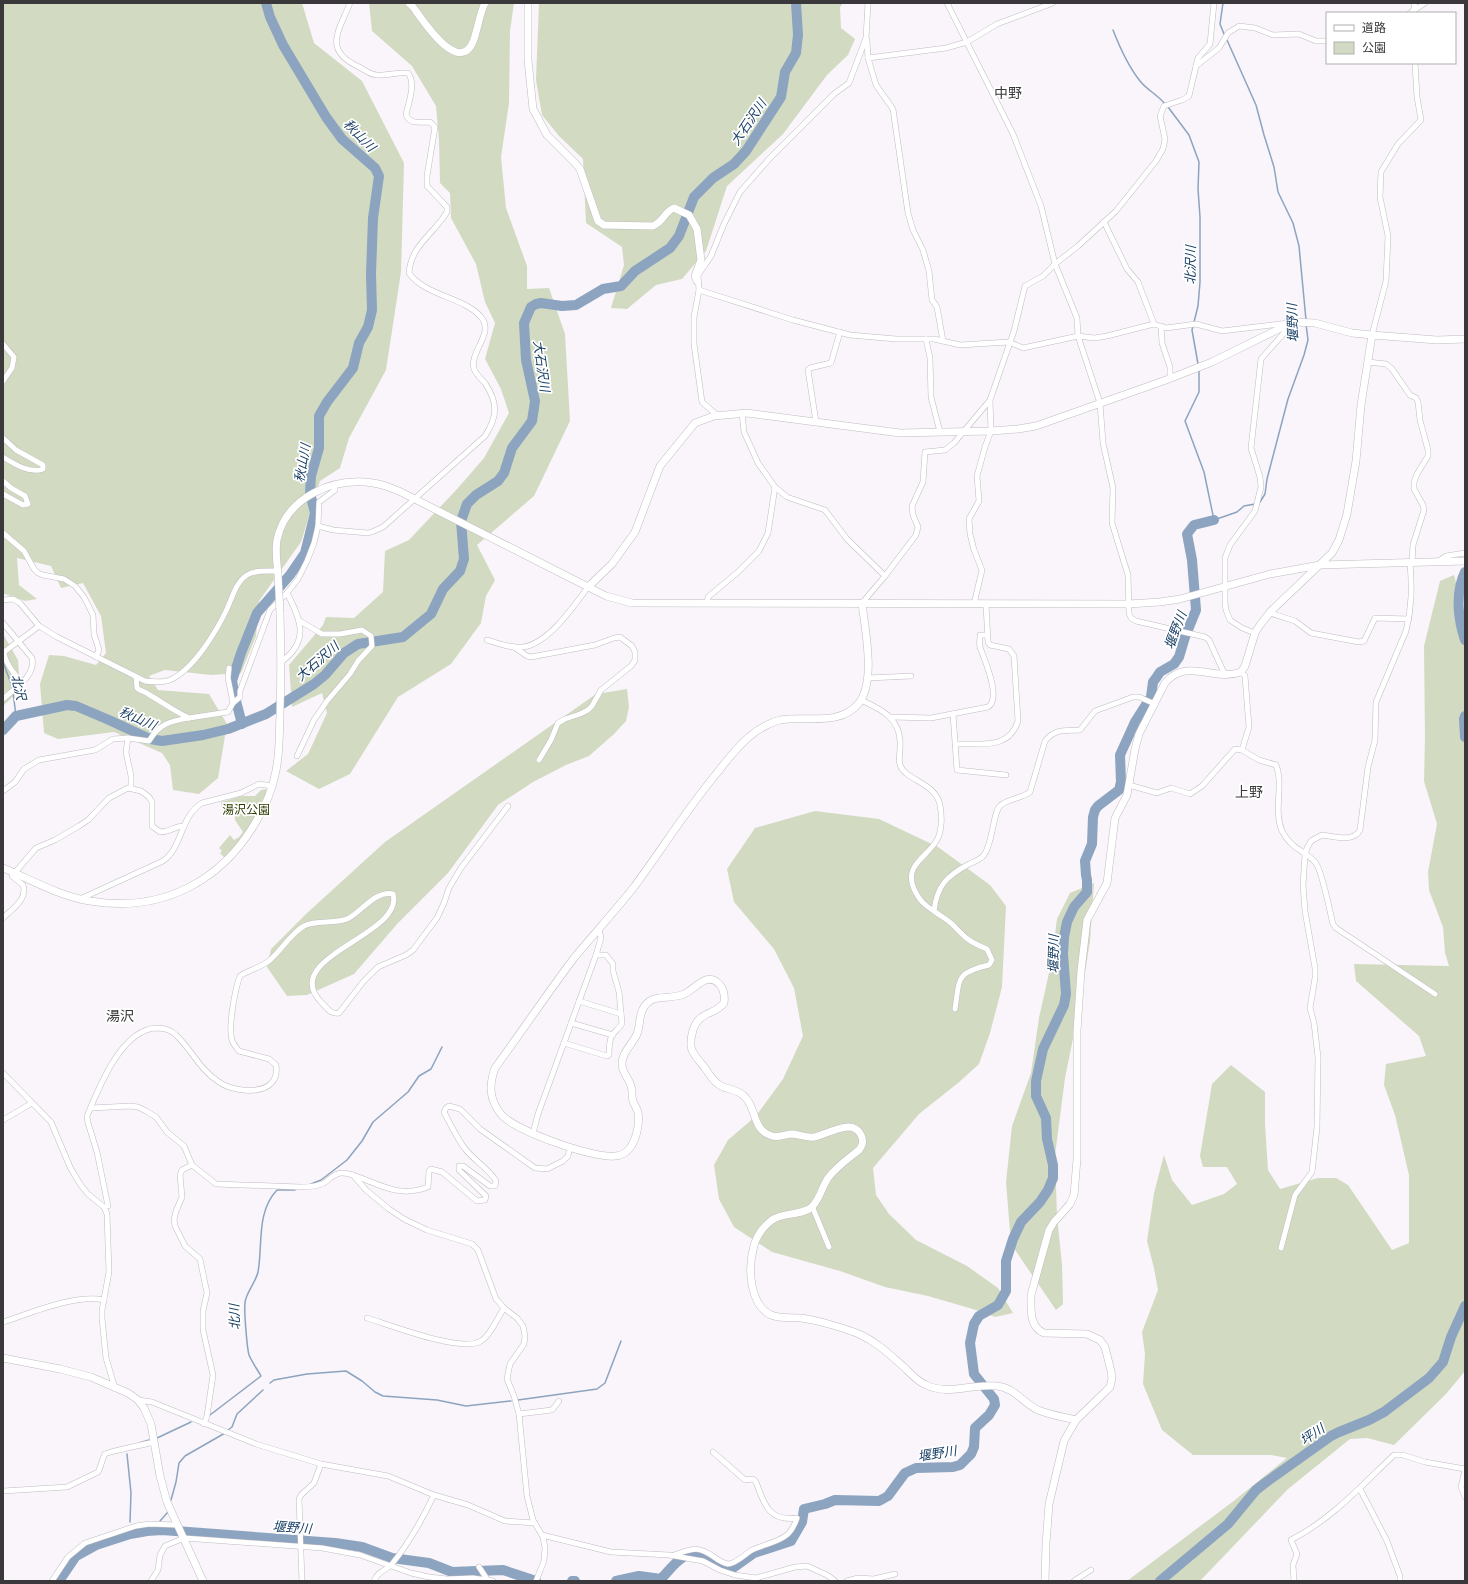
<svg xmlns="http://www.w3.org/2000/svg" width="1468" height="1584" font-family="Manrope,'Noto Sans JP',sans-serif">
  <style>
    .green { fill: #d2dbc1 }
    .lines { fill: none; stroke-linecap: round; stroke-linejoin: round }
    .stream { stroke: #8ca4bf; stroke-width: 1.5 }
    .river { stroke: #8ca4bf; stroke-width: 10 }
    .street-casing { stroke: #c0bcc2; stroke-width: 6 }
    .secondary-casing { stroke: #c0bcc2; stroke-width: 8 }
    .street { stroke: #fff; stroke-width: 5 }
    .secondary { stroke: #fff; stroke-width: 7 }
    .secondary-bridge-casing { stroke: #c0bcc2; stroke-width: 8; stroke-linecap: butt }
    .secondary-bridge { stroke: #fff; stroke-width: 7 }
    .labels { text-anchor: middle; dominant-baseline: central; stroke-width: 3.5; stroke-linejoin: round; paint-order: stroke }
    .park-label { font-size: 12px; fill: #2e3b03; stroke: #fff }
    .water-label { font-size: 13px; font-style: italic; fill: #1a4066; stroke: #fff }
    .quarter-label { font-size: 14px; fill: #3a383b; stroke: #fff }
  </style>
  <rect width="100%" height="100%" fill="#f9f5fb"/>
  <g class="green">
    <polygon points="3,3 302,3 314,43 362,81 404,163 401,272 386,370 349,438 340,468 320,481 301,542 259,601 256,636 241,673 211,675 165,670 149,676 158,690 209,694 227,724 218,778 199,794 173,790 170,765 162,753 114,732 58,739 44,733 40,684 49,655 64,656 96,665 106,653 101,616 83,583 61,588 51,566 17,558 19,585 37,599 25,601 5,594 3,595"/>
    <polygon points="369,3 514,3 510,31 509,103 501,157 506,208 527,266 527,289 549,288 565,334 570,421 534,496 477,545 495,580 486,596 481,623 451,664 398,697 350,774 319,789 286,771 308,754 327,713 322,693 292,707 289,665 323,625 326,617 354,618 383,592 385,551 409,540 458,488 484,458 509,413 501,389 485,359 495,323 485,302 476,264 451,218 450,193 440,183 439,140 436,106 412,66 372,31"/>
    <polygon points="539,3 843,3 840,7 841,28 855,39 848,55 827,75 783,134 727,186 706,251 682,279 656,285 627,309 611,308 624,265 622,247 586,223 583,159 559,136 542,115 536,80"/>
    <polygon points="1454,575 1465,616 1465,1371 1446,1394 1394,1445 1367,1438 1350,1439 1288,1489 1200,1581 1127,1581 1235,1500 1287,1458 1271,1455 1193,1455 1162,1430 1143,1384 1145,1354 1142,1332 1158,1290 1154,1268 1147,1241 1154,1193 1164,1155 1172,1180 1192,1205 1224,1194 1237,1184 1227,1167 1203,1167 1200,1156 1212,1084 1231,1065 1265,1092 1265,1124 1268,1170 1280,1189 1318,1178 1336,1178 1348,1185 1392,1250 1409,1243 1409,1175 1395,1115 1384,1085 1386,1064 1426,1056 1419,1036 1356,981 1354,964 1449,966 1445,953 1443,927 1429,890 1428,872 1437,824 1424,781 1425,738 1424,646 1440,581"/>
    <polygon points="3,634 18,660 20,690 3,706"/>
    <polygon points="627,689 629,707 626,721 614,734 589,756 566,765 533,782 498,805 448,873 398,923 354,974 307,995 287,996 267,967 271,949 306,914 385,842 596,694"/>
    <polygon points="266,789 267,793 257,816 226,859 220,853 222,851 219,848 230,835 234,840 239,837 243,832 235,820 234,805 221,806 221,802 242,796 255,796 261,790"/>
    <polygon points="815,811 879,819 938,847 990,885 1006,906 1002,987 990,1033 979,1064 958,1083 919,1114 873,1168 876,1195 889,1214 916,1240 967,1266 998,1288 1013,1313 995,1317 976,1310 928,1296 885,1287 840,1271 772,1252 734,1227 719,1199 714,1165 728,1140 756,1116 783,1079 803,1036 794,988 774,949 734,902 727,869 755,828"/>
    <polygon points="1094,883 1090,941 1080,1004 1065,1078 1055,1155 1057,1217 1062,1264 1063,1304 1056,1310 1011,1244 1006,1182 1012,1126 1031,1073 1039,1018 1051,964 1057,919 1070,893"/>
  </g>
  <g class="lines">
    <g class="stream">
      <polyline points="1223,3 1220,24 1224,34"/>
      <path d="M1113,30C1120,48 1128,66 1140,81C1147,90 1158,95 1165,104"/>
      <polyline points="1227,40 1256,105 1264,135 1274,167 1278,192 1293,223 1299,246 1306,320"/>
      <polyline points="1168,107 1189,135 1199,162 1198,189 1200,217 1200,282 1198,306 1192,330 1198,364"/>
      <polyline points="1199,370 1199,392 1185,421 1204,472 1214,520 1237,512 1244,506 1255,504"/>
      <polyline points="1258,503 1260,502 1265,494 1267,479 1288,399 1304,355 1308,340 1306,324"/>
      <polyline points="3,662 13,689"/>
      <polyline points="13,692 16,716"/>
      <polyline points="311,1184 321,1180 347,1160 362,1141 373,1122 408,1092 419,1076 431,1069 442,1047"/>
      <polyline points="270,1383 274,1380 307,1374 346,1371 362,1381 375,1392 383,1396 437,1400 466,1406 511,1401"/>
      <polyline points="518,1400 597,1389 605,1383 621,1341"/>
      <path d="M210,1415L261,1376C257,1369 252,1362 249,1355C247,1348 244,1311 245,1303C245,1294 256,1282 258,1272C263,1245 256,1212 277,1190H295"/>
      <polyline points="228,1430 232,1427 237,1414 263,1390"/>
      <polyline points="157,1438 191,1422"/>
      <polyline points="139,1443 149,1440"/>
      <polyline points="127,1454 131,1493 130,1522"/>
      <polyline points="171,1500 176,1482 179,1463 185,1456 225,1433"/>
      <polyline points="160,1521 168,1512"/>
      <polyline points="147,1531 151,1528"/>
    </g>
    <g class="river">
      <path d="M1465,572C1455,593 1458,619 1465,640"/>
      <polyline points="1465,716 1464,719 1465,737"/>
      <polyline points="242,724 235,697 232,681 241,653 257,613 290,575 305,553 315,513 310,493 311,476 319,448 319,416 327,402 353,368 359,343 368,327 372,310 371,274 373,218 379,176 375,168 342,139 326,117 283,45 270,17 266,3"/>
      <polyline points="3,730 16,716 67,705 76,706 109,720 150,739 162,741 203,735 228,729 266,714 314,684 325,675 344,653 358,644 403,637 431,614 443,589 460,571 464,559 461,521 467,504 476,495 498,481 504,473 512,448 532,421 535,401 526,360 524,323 531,307 536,304 541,303 562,306 576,305 603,289 621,286 635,271 670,248 679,236 694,197 713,178 734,164 746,151 781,97 785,72 796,53 798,35 796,3"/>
      <polyline points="59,1581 76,1556 96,1545 130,1534 147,1531 162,1530 335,1543 362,1547 392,1558 429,1563 452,1572 503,1570 536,1581"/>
      <polyline points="572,1581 575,1581"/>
      <path d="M616,1581L639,1576L661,1579C676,1563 686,1545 710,1559C718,1563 724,1567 733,1568L754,1553L791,1541L802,1522L804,1509L825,1504L835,1500L879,1501L888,1496L905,1473L916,1468L953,1467L960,1465L971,1454L974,1447L975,1428L989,1415L995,1405L994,1399L974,1374L970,1343L974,1324L979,1316L998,1305L1006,1291V1261L1013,1239L1021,1222L1040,1202L1048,1190L1053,1178V1165L1047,1139L1046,1118L1036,1096V1081L1043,1049L1064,1005L1066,994L1063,954L1064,937L1067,922L1074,907L1087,892V880L1086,875L1085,861L1092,844L1093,817L1095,810L1098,806L1119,790L1121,782L1120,755L1135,722L1151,697L1153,682L1156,678L1160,672L1174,664L1179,657L1185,637L1196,610L1192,560L1187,534L1194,525L1214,520"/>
      <polyline points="1160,1581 1228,1524 1256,1490 1265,1483 1331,1436 1339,1432 1369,1420 1384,1412 1429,1378 1443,1362 1451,1337 1465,1306"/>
    </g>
    <defs>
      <g id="street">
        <polyline points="947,3 1013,134 1041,206 1055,264 1077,318 1078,336 1100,403 1103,443 1113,488 1112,523 1128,575 1129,613 1131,618 1136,621 1205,637 1209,640 1225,675"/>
        <polyline points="1413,12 1415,3"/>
        <polyline points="1410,13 1425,3"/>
        <polyline points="867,40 868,58 946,48 967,42 997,24 1053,3"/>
        <polyline points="868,58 876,85 893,109 908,213 913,230 923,250 929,271 932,300 937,307 943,341"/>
        <polyline points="1196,66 1198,58 1210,44 1214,3"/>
        <polyline points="1104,222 1127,269 1138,282 1154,324"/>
        <polyline points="699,290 793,320 850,335 896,339 934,339 960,345 1009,342 1023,348 1078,336 1094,338 1107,336 1154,324 1166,328 1196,324 1222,331 1288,323"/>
        <polyline points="1161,326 1162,343 1170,367 1170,378"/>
        <polyline points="1372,335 1386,281 1388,236 1380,197 1381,172 1398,144 1421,120 1417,97 1415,63"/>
        <polyline points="926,339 930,358 931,397 940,432"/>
        <polyline points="3,344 14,357 12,368 3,381"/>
        <polyline points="1368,362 1386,364 1392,369 1410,395 1416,398 1418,402 1420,420 1428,450 1428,456 1417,474 1414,482 1414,489 1423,505 1424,510 1413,545 1412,563"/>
        <polyline points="742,413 744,432 758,463 775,487 787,497 825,510 847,539 885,576"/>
        <polyline points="718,416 702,402 694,344 694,317 699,290 698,275 711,256 724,224 740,192 770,158 834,94 849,83 866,38 868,3"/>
        <polyline points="816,422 808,370 810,368 831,363 840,332"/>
        <path d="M3,438L16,450L43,465V469C30,474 14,464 3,457"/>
        <polyline points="3,481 11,488 25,496 28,504 23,505 3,494"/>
        <path d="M318,526L333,530L368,533L374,531L383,527L485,436C498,416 498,403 485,383C481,379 476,374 474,369C469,352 495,333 481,317C464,297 425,296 409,273C411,245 433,235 447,212V207L427,186V176L435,127L430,122C421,122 409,125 406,114C409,102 416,83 408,73C397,72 387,76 377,75C370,75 364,69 357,66C323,49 339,31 350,3"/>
        <polyline points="3,533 24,551 34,569 38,573 43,575 64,579 75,586 84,597 93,615 94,634 99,650 96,657"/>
        <polyline points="1437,562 1446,556 1465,553"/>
        <path d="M3,600L13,599L20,603L39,626L57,637L145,681C153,682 162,683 170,680C194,669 216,632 227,609C232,598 236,582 247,575C255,570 268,571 277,571"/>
        <polyline points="707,603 708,597 738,572 759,551 768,533 775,487"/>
        <polyline points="862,603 885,576 916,535 918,527 913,515 912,506 923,482 925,452 945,450 954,443 990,400 1014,331 1025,286 1043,276 1055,264 1078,246 1116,211 1156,161 1163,149 1165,139 1160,116 1164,106 1182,100 1189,96 1196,66 1219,48 1228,33 1239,26 1255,28 1273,35 1299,34 1316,41 1327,41"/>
        <polyline points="974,604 982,570 974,550 970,534 969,519 979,501 977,476 985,447 991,431 990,400"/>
        <polyline points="1270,613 1295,621 1311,633 1359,642 1364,641 1375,618 1409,619"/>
        <path d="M3,623L32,658C36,676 15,688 3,699"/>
        <polyline points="1255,633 1242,628 1230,620 1226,610 1225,602 1225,558 1230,545 1255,511 1261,487 1260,477 1251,448 1261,359 1291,325"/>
        <path d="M487,640C498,643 512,649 523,647C548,644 573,607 588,587"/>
        <polyline points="514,647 527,656 531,657 595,645 614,638 620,637 632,646 635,652 635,660 631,666 601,690 592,706 588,710 580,714 565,719 558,723 551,740 539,760"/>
        <path d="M281,662C310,641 301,620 287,593"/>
        <polyline points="229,668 228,678 233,703"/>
        <polyline points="868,678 911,676"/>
        <path d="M21,682C14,673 5,663 4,652L39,626"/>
        <path d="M861,700C880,709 899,717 900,741C901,749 898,758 900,765C905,780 936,783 940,805C942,815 942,829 938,838C929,857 903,864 914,889C919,900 924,905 934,911"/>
        <polyline points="953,714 957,770 1006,775"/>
        <path d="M891,717L931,718L988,707C1002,698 984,659 980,647C979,644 980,639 980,635H987"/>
        <polyline points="189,718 228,712 233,703 240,697 240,691 270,610 287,593 298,579 307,561 314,543 318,526 319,502 335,490 335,484"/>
        <polyline points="128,738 126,752 131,776 131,788"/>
        <path d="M956,744C981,743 1009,750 1018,721L1014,656L1009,649L990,645L988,642L986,604"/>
        <path d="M1242,750L1259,760L1276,765C1284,784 1273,810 1282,831C1291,849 1304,850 1315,862C1322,869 1330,913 1333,924L1336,928L1435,994"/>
        <polyline points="297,756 314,720 327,701 350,674 358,661 372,646 371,636 362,630 340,634 322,634 300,621"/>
        <polyline points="1129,785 1157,793 1171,788 1190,794 1202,786 1235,749 1242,750 1249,727 1245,676 1241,672"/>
        <path d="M3,791L15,782L24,769L39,760L95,750L113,739L128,738L149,741C159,724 170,721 189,718C174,711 162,702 148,694C144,691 140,691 137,688L136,677"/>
        <path d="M80,899L163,861C183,847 180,816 202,803L241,793L259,784L272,786"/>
        <path d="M3,918C12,909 28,899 23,885L12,876L36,848L55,840L79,826L88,820L109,798L128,788L141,791L149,797L152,802V826L160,832C171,832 174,826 184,826"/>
        <polyline points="579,1001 621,1014"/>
        <path d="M955,1009C960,978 955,973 989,965L992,960L987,949C967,941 966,938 952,924C947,919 940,916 934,911C937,885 947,876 969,864C974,862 981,859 984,855C993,843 993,812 1000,806C1008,798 1021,799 1030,792L1045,741C1055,728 1066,731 1080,730L1095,711L1133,697H1139L1155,704"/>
        <polyline points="571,1023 613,1035"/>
        <path d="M564,1043L607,1056L609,1055C609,1048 609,1041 612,1035C615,1031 620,1028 622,1023L619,992L613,971V964L606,955H596"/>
        <polyline points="3,1073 51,1122 70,1167 80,1184 88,1194 104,1207 107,1214 109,1272 102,1310 102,1318 106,1358 115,1388"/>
        <path d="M91,1108L130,1106L138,1107L146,1111L156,1117L167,1132L184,1146L192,1165L216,1184L300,1187C307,1187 317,1187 324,1183C330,1179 334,1173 342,1173C350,1173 358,1177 366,1180C388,1189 404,1196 428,1187L429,1171L431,1169L442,1172L477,1201L485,1200L486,1196L459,1170V1166H463L490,1186H495L496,1181C489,1169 475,1161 466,1150C457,1139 451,1125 444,1112L446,1108L449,1106L460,1109L480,1129L535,1168L547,1169L563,1161L568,1156L570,1147"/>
        <polyline points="3,1120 32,1103"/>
        <polyline points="533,1133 538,1114 596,955 601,938 599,930"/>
        <polyline points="192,1165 182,1170 180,1175 182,1197 176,1211 174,1220 175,1226 185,1246 200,1259 207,1293 203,1311 203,1330 213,1375 207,1416 204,1424"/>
        <polyline points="353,1175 366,1190 389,1209 404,1219 427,1230 472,1244 478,1250 496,1299 505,1309 517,1318 523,1326 525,1336 524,1344 510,1364 507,1379 514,1396 519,1414 527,1496 533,1520 543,1537 545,1548 544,1561 536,1581"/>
        <path d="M108,1206L97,1152L88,1123L87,1116C99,1088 121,1029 157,1028C164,1028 171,1030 176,1035C192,1050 199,1069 219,1082C236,1094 281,1097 276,1065L269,1059L239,1051C236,1047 233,1044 232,1040C228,1027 235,989 240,976C249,970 262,967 270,960C282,950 290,934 304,926C318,919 335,925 349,918C362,911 376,890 393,894C405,936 276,957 322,1003C327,1008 331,1015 339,1013L363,982L378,967L406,955L413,950L437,918L444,903L449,888L461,868L508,806"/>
        <polyline points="812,1206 829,1247"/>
        <path d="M1281,1248L1295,1195L1312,1172L1317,1127L1318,1057L1314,1023L1310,1008L1315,978V968L1305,911L1303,885L1305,855L1307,848L1311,841L1322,835C1334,836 1353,843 1360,830L1368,767L1375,740L1376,702L1406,631C1412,607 1412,587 1410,563"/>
        <path d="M367,1318C390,1325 461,1353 481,1341C490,1336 498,1317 504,1308"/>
        <path d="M3,1322C31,1313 75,1294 104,1300"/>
        <polyline points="138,1400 152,1402 256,1444 321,1464 388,1476 434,1495 468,1505 505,1521 535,1523"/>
        <polyline points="519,1414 552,1410 559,1401"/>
        <polyline points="1465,1470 1461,1487 1465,1497"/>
        <polyline points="1360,1489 1387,1541 1400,1576 1400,1581"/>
        <path d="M3,1491L67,1487L98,1472C101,1467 102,1459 105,1454C107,1452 147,1444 154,1442"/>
        <polyline points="542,1535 611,1552 669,1555 703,1561 720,1570 735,1575 756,1578 795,1567 807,1566 827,1575 835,1581"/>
        <path d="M674,1555C692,1549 697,1545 714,1557C718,1560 723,1563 728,1564C736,1564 745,1554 752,1550C764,1544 778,1543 788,1534C793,1529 795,1524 797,1518C769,1522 764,1504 756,1482L753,1479L745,1480L713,1452"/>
        <polyline points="479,1567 487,1579"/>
        <polyline points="52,1581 68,1557 85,1543 136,1526 149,1524 178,1525"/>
        <polyline points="151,1581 158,1570 160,1555 165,1546 184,1538 322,1548 360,1555 411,1573 429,1577 447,1579 473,1578 493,1581"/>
        <polyline points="302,1581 299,1499 301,1495 314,1483 321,1464"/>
        <path d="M374,1581C378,1571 385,1571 392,1564C409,1543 422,1520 434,1495"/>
        <polyline points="847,1581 858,1578 874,1579 895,1574"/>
        <polyline points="1074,1581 1091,1570"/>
        <path d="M1294,1581L1293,1565L1297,1554L1291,1540C1332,1519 1361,1486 1394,1455H1403L1425,1462L1465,1469"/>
      </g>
      <g id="secondary">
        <path d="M409,3L413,7C422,19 458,76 473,42C478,29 479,15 485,3"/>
        <path d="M528,3V60L533,109L547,135L575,163L580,169L598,221L604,225L653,226C664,221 665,211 674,208L689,215L697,229L701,260L695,276L697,281"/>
        <path d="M278,574C277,563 275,552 277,540C286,497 333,477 373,483C382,484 391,488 399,491L606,596L632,603L1128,604L1160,602L1180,599L1270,574L1320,565L1465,561"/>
        <polyline points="588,587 612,564 635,532 660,466 695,423 714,416 747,413 900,433 991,431 1018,429 1036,426 1166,380 1212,362 1293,322 1315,323 1352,333 1372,335 1437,340 1465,339"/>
        <path d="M862,603C865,630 876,681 859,703C840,727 805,715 780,720C769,723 758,729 749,737C737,747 727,760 717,773C687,809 662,849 634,887C615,911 594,934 574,958C547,994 522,1031 495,1068C489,1085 489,1098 500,1113C512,1130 594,1159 615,1156C619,1156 623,1154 626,1152C636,1144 640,1124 638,1112C637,1108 634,1105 633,1101C631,1096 633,1091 631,1086C629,1078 622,1073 622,1064C622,1052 632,1045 637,1034C640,1027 639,1018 642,1011C650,991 669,1001 684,994C696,989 707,970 720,985C724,990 725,996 724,1003C714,1016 700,1010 693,1030C687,1051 694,1054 705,1068C710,1075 713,1082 721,1086C729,1090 738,1089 745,1097C757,1109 752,1130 772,1136C779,1138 785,1134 793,1134C800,1135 806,1138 814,1137C827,1135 852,1117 861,1135C864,1141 863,1145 859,1150C849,1158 836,1167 828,1178C822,1187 820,1199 812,1207C801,1216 784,1212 772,1220C763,1227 755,1238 753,1250C748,1270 750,1305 771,1315C780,1319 791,1317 801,1318C817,1320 844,1328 859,1334C877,1342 890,1355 905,1368C911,1374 917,1381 926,1385C949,1396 973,1383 997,1386C1015,1388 1023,1403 1038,1410C1050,1415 1064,1417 1076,1420"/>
        <path d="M3,868C30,879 61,897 90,901C161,913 222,882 257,820C265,806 272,791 275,775C280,756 279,735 280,715C281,681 281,647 280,613"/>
        <polyline points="3,1358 60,1369 91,1377 128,1393 138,1400 144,1408 151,1424 160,1476 167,1502 203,1581"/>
        <path d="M1045,1581L1046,1544L1049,1504L1064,1441L1076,1420L1104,1393L1110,1387L1112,1379L1111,1371L1105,1347L1100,1340L1087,1334L1044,1333C1029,1327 1031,1309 1031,1295L1049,1230L1054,1222L1070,1204L1074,1195L1077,1159V1031L1081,971L1087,920L1107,883L1115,818L1127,795L1135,749L1139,734L1165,683C1187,657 1213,682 1241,672L1245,666L1255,633L1260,625L1271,611L1332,553L1339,540L1347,514L1356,461L1361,405L1372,335"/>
      </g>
    </defs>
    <use href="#street" class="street-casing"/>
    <use href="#secondary" class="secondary-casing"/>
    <use href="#street" class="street"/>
    <use href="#secondary" class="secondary"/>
    <defs>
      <polyline id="secondary-bridge" points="278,574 280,613"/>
    </defs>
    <use href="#secondary-bridge" class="secondary-bridge-casing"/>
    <use href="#secondary-bridge" class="secondary-bridge"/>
  </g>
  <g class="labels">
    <g class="park-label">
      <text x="246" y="809">湯沢公園</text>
    </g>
    <g class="water-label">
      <text transform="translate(748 122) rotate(-56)">大石沢川</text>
      <text transform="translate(360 135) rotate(45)">秋山川</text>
      <text transform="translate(1190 265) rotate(-89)">北沢川</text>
      <text transform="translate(1292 323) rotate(-92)">堰野川</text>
      <text transform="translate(542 366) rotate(82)">大石沢川</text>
      <text transform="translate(302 463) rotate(-80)">秋山川</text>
      <text transform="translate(1175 630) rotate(-69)">堰野川</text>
      <text transform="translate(317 661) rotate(-41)">大石沢川</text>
      <text transform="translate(19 687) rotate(77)">北沢</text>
      <text transform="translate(138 718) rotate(23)">秋山川</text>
      <text transform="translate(1053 954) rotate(-89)">堰野川</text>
      <text transform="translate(234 1317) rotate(-92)">北川</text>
      <text transform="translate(1312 1434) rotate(-34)">坪川</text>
      <text transform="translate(937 1453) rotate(-9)">堰野川</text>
      <text transform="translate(292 1527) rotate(4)">堰野川</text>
    </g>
    <g class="quarter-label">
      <text x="1008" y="92">中野</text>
      <text x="1249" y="791">上野</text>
      <text x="120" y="1015">湯沢</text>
    </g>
  </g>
  <rect width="1468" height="1584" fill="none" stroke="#3a383b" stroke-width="8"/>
  <rect x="1326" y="12" width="130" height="52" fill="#ffffff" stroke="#b0afb1"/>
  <rect x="1334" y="25" width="20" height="6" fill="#ffffff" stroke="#b0afb1"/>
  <text x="1362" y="32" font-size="12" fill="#3a383b">道路</text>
  <rect x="1334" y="42" width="20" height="12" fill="#d2dbc1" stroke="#b0afb1"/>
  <text x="1362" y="52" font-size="12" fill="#3a383b">公園</text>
</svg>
